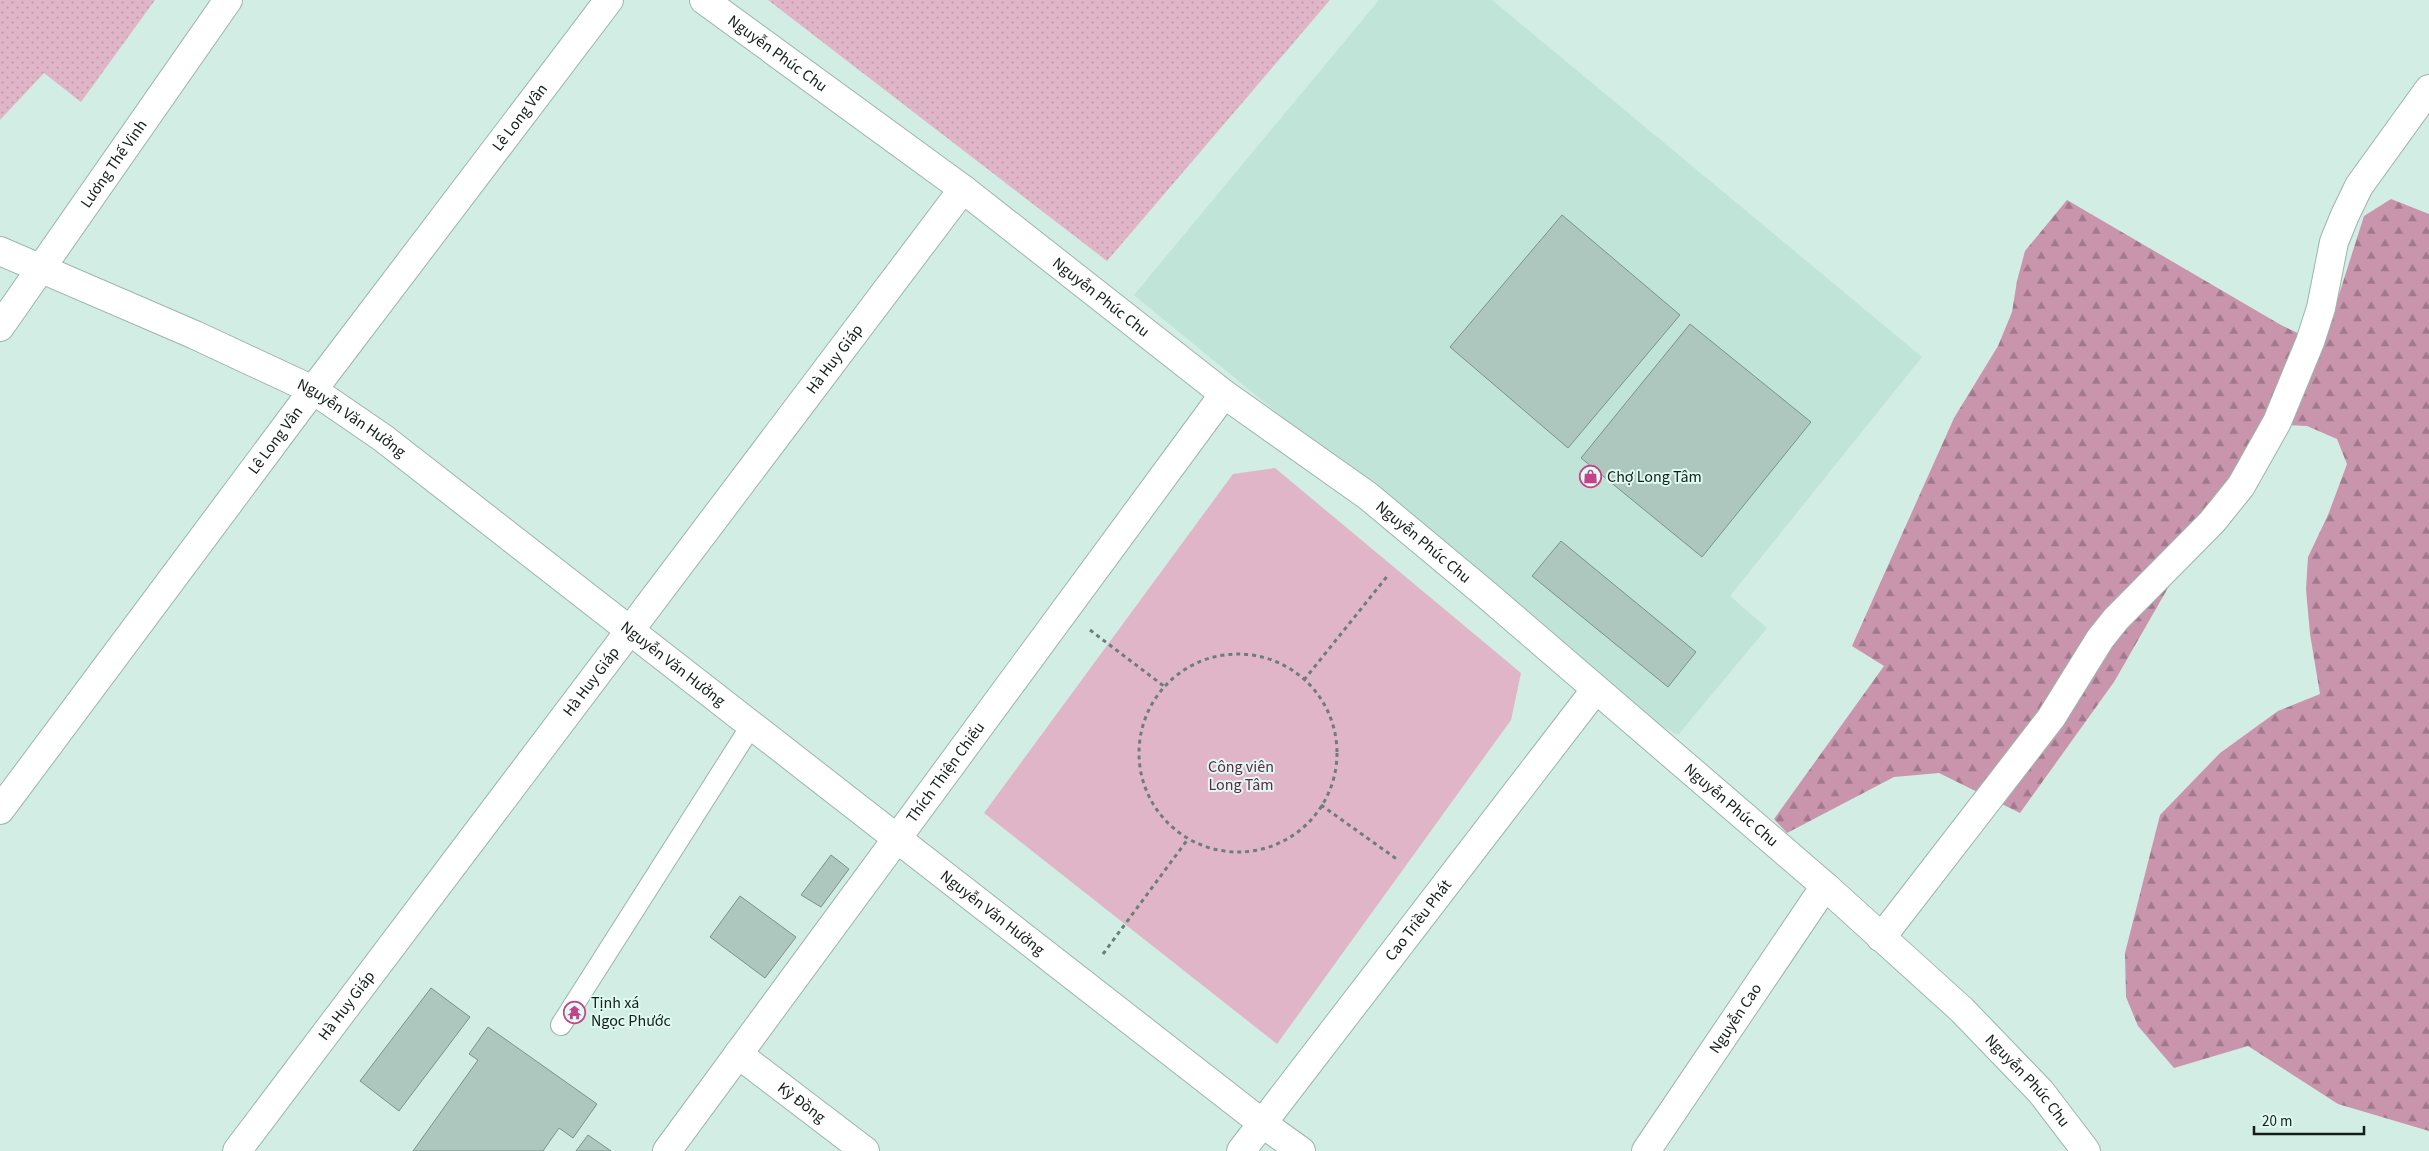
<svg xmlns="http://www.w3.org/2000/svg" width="2429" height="1151" font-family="'Source Sans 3',sans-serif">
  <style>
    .built { fill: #c0e4d8 }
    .grass { fill: url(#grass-dots) }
    .forest { fill: url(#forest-firs) }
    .green { fill: #e0b5c8 }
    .building { fill: #adc7be; stroke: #7a938a }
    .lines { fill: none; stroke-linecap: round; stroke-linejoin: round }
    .service-casing { stroke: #9bb5ac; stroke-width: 22 }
    .minor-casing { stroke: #9bb5ac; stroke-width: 30 }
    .tertiary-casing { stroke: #9bb5ac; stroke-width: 30 }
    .path { stroke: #6c7e78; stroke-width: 3; stroke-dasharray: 4 4; stroke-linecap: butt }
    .service { stroke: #fff; stroke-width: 20 }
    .minor { stroke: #fff; stroke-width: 28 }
    .tertiary { stroke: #fff; stroke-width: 28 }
    .labels { text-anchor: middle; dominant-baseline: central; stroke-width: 4; stroke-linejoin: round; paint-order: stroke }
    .street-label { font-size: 16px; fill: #141d1a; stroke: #dffaf1 }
    .poi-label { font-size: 16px; fill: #141d1a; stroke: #dffaf1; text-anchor: start }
    .park-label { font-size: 16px; fill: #642547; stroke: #dffaf1 }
  </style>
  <defs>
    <pattern id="grass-dots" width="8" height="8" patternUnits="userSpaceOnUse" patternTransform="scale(1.25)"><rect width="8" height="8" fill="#e0b5c8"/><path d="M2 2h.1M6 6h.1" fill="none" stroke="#bf9bab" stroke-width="1.8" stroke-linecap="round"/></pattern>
    <pattern id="forest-firs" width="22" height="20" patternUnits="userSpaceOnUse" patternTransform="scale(1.25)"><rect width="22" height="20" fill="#c995ad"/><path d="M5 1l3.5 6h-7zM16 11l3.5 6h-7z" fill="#a2798c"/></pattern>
  </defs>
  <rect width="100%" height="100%" fill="#d2ede3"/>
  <polygon class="built" points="1379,0 1492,0 1922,357 1730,596 1767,628 1678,735 1649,719 1134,295"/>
  <g class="grass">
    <polygon points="0,0 155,0 81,102 44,73 0,120"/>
    <polygon points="768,0 1330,0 1107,261"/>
  </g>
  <polygon class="forest" points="2391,199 2429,214 2429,1131 2338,1104 2248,1046 2174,1068 2138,1026 2126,997 2125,953 2160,815 2220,753 2278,711 2320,694 2310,634 2306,589 2308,557 2328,515 2347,464 2337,439 2307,426 2262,424 2114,682 2020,813 1939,773 1894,777 1787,833 1774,819 1884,666 1852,646 1954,418 1998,346 2012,312 2017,281 2025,251 2067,200 2281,325 2323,345 2364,216"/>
  <polygon class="green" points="1275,468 1521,673 1511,720 1277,1044 984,813 1233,474"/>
  <g class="building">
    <polygon points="1562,215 1680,315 1568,448 1450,347"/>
    <polygon points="1690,324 1811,422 1702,557 1581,458"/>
    <polygon points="1561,541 1696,652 1668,687 1532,576"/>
    <polygon points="831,855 849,869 821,907 801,895"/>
    <polygon points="740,896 796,937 765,978 710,937"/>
    <polygon points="431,988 470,1017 399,1111 360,1081"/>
    <polygon points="488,1027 597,1104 573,1138 559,1128 543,1151 413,1151 478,1060 469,1054"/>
    <polygon points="588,1135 611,1151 576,1151"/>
  </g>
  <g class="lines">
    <defs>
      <polyline id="service" points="561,1025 751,726"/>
      <g id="minor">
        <path id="s1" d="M704,0L963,189L1224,394L1368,496L1488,596L1825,886L1962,1010L2041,1092L2086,1151"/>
        <path id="s2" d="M0,327L228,0"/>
        <path id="s3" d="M0,810L313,390L609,0"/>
        <polyline points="1881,938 2051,718 2100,639 2116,619 2212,522 2241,486 2277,422 2310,342 2321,308 2334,242 2345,215 2359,186 2429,89"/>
        <path id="s4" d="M738,1054L865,1151"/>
        <path id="s5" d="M237,1151L963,189"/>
        <path id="s6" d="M667,1151L1224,394"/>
        <path id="s7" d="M1241,1151L1596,689"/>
        <path id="s8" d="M1646,1151L1825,886"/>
      </g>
      <g id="tertiary">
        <path id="s9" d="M0,251L195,335L313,390L383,438L1262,1123L1301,1151"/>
      </g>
    </defs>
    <use href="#service" class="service-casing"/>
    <use href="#minor" class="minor-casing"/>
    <use href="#tertiary" class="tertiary-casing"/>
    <g class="path">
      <polyline points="1090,630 1165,687"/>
      <circle cx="1238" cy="753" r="99"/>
      <polyline points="1304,680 1389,574"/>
      <polyline points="1321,805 1398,860"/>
      <polyline points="1103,954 1188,839"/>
    </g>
    <use href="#service" class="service"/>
    <use href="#minor" class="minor"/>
    <use href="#tertiary" class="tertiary"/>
  </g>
  <defs>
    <symbol id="shop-ring" viewBox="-11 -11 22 22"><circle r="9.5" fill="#dffaf1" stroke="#c4428a" stroke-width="1.5"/><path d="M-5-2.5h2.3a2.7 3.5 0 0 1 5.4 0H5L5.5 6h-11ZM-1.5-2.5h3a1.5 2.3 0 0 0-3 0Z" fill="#c4428a"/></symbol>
    <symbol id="temple-ring" viewBox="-11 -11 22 22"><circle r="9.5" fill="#dffaf1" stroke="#c4428a" stroke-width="1.5"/><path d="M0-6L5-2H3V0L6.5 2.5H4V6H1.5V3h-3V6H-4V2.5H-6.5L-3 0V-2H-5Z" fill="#c4428a"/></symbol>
  </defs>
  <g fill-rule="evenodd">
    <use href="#shop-ring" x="1578" y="464" width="25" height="25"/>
    <use href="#temple-ring" x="562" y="1000" width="25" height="25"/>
  </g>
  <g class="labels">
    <g class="street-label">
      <text stroke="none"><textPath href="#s1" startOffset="91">Nguyễn Phúc Chu</textPath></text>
      <text stroke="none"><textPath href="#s3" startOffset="866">Lê Long Vân</textPath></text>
      <text stroke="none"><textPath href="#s2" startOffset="199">Lương Thế Vinh</textPath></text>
      <text stroke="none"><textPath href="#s1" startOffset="496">Nguyễn Phúc Chu</textPath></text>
      <text stroke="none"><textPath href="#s5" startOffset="992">Hà Huy Giáp</textPath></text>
      <text stroke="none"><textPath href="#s9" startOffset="390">Nguyễn Văn Hưởng</textPath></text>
      <text stroke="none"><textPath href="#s3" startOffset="461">Lê Long Vân</textPath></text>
      <text stroke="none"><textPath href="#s1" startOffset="901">Nguyễn Phúc Chu</textPath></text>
      <text stroke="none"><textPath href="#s9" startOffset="795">Nguyễn Văn Hưởng</textPath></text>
      <text stroke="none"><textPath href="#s5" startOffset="588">Hà Huy Giáp</textPath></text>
      <text stroke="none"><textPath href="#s6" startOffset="470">Thích Thiện Chiếu</textPath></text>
      <text stroke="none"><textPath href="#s1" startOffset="1306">Nguyễn Phúc Chu</textPath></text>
      <text stroke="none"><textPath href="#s9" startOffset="1200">Nguyễn Văn Hưởng</textPath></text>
      <text stroke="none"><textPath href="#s7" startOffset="291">Cao Triều Phát</textPath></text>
      <text stroke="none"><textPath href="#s5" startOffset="182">Hà Huy Giáp</textPath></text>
      <text stroke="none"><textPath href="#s8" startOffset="160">Nguyễn Cao</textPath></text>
      <text stroke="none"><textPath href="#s1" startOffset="1711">Nguyễn Phúc Chu</textPath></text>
      <text stroke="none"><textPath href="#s4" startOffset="80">Kỳ Đồng</textPath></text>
    </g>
    <g class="poi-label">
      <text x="1607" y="477">Chợ Long Tâm</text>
      <text x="591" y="1003">Tịnh xá<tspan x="591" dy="18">Ngọc Phước</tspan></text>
    </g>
    <g class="park-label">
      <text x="1241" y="767">Công viên<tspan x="1241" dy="18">Long Tâm</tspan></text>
    </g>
  </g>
  <path d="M2254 1126v8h110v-8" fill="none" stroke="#141d1a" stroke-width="2.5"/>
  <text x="2262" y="1126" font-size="15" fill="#141d1a" stroke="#dffaf1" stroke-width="4" paint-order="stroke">20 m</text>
</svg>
